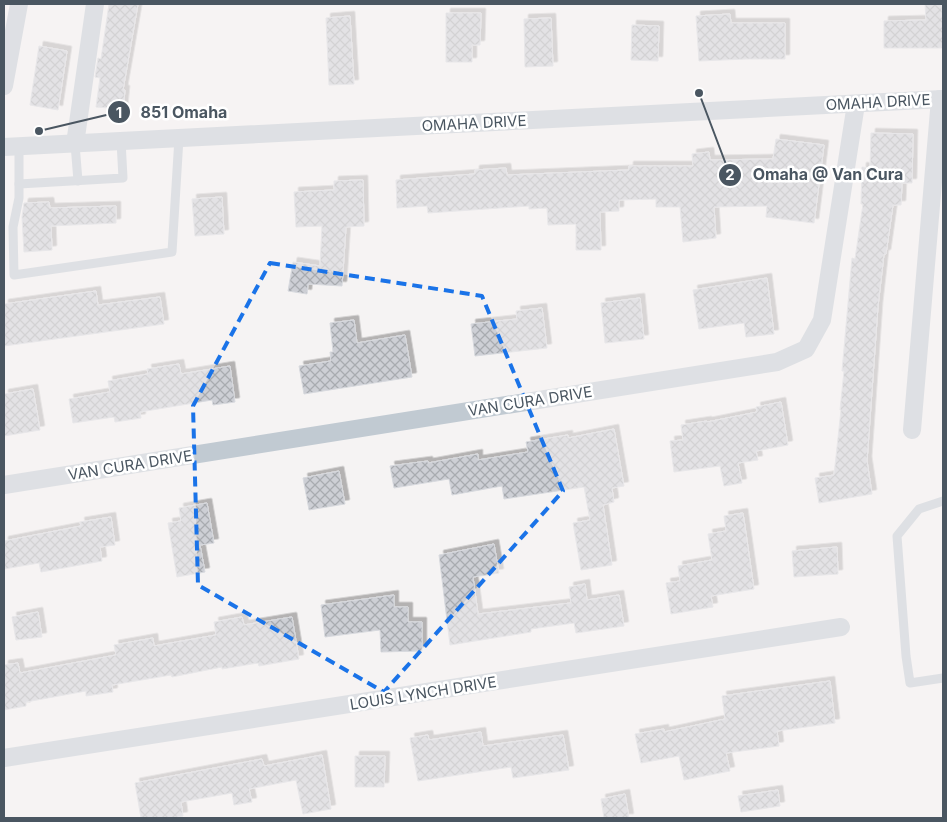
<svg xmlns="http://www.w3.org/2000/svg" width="947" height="822" font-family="Inter,sans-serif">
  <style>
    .building { fill: url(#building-cross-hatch); stroke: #d7d9de; filter: url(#shadow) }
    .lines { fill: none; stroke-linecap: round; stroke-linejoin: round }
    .service { stroke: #c1cad2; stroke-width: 9 }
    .minor { stroke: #c1cad2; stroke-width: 18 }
    .marked { fill: none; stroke: #1a73e8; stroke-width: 4; stroke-dasharray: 10 6; stroke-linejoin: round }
    .labels { text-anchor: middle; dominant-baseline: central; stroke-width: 5; stroke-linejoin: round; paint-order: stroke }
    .street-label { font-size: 15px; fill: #4a5661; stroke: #fff }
    .leader { fill: none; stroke: #4a5661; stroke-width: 2 }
    .callout-dot { fill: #4a5661; stroke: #fff; stroke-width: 2 }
    .mark-label { font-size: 15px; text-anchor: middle; font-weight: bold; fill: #fff }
    .callout-label { font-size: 16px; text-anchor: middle; font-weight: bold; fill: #4a5661; stroke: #fff; stroke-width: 5; stroke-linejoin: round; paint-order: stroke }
  </style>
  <defs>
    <pattern id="building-cross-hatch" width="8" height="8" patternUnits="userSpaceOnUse" patternTransform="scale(1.25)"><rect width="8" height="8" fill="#cdcfd5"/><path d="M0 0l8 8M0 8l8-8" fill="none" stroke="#a8abb0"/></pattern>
    <filter id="shadow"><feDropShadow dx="4.5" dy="-4.5" stdDeviation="0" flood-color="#0004"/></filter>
  </defs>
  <rect width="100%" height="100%" fill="#f5f3f3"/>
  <g class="building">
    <polygon points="109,4 138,4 123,90 125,90 123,109 96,107 100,78 95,77 98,58 101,59"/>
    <polygon points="925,4 942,4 943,48 884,48 884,21 926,20"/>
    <polygon points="446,13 481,13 480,45 472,45 472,62 446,62"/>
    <polygon points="730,14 731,23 785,23 785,59 746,59 699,61 696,16"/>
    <polygon points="350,16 354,84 329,85 326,18"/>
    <polygon points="551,18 553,66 525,67 524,19"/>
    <polygon points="632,25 659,26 658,61 631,60"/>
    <polygon points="39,46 67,51 58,110 30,105"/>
    <polygon points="871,133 913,134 912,183 902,183 901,205 893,205 886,254 884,254 878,306 867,461 872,494 819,503 815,478 834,475 841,410 840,410 844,371 842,371 852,258 855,259 863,204 861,204 862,167 870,168"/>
    <polygon points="776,139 824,145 814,223 766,217 767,206 714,207 716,238 683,242 680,207 656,207 656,199 619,200 619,211 600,212 601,250 576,250 576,224 548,225 547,208 529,209 529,206 428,213 427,206 397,208 396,180 475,174 475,170 506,168 507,175 629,170 629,166 693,166 692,154 709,152 710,160 773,159"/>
    <polygon points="363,180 364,226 346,227 342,286 308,284 307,294 288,291 293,262 320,266 322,226 296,227 294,192 334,190 334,181"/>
    <polygon points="222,197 224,234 195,236 192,199"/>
    <polygon points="49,202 50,208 116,206 116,223 51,226 52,250 24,252 22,217 24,203"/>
    <polygon points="767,278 774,334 746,337 744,323 699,329 693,290"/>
    <polygon points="96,291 98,305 160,297 164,324 4,346 4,304"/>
    <polygon points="640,298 644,339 605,343 601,303"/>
    <polygon points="542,308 547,348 475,356 471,324 517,319 516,311"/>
    <polygon points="354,320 357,343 405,335 412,377 304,394 299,366 331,361 330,352 333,352 330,323"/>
    <polygon points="179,364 181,374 230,366 235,402 213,405 212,400 140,412 141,418 115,422 114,417 73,423 69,399 110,392 108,381 148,374 147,369"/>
    <polygon points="33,389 40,430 4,436 4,394"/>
    <polygon points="781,402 788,445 756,451 758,460 738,463 742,483 724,486 720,466 674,472 670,441 683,440 681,425 707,421 707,422 757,412 756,407"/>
    <polygon points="614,429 624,486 612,488 614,502 603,505 612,565 581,570 573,523 590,520 584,487 504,499 502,486 452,495 449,479 394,488 390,466 428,461 428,463 478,454 478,460 528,452 526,442 568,435 568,438"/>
    <polygon points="339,471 345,504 309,510 303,478"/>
    <polygon points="207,503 214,543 200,545 205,572 177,577 168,523 181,521 179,508"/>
    <polygon points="743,513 754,589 711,596 713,607 671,614 666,583 680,581 678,566 712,560 708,534 726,531 724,516"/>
    <polygon points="111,517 115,545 100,547 102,561 41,572 39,563 4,569 4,541 81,526 80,522"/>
    <polygon points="494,544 499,573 473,577 478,614 571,603 569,587 585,584 587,600 619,595 624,626 576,633 574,623 531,629 531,632 450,645 439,555"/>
    <polygon points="837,547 838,574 794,577 792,551"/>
    <polygon points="394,595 394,607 408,607 408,622 422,622 422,651 381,652 380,630 325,637 321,605"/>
    <polygon points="38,612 42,637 16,640 12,617"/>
    <polygon points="242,617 244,625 292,617 299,659 259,666 258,663 222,669 222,667 172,677 171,675 112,685 113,692 86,696 86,691 26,702 26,706 4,710 4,665 18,663 20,673 116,655 114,645 153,638 154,646 216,635 214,622"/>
    <polygon points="830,681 835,723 777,731 779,746 726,753 730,771 684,780 679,756 641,763 635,734 664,729 664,732 725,719 722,696"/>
    <polygon points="481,732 483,746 563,735 569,770 513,778 511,767 418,781 410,738 428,735 429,740"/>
    <polygon points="322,755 331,809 303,814 296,780 249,789 252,802 234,805 232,793 181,802 183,816 172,818 141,818 135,783 262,759 264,766"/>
    <polygon points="355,756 385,756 384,787 355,787"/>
    <polygon points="778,790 780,806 741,812 738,796"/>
    <polygon points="625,794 629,818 604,818 601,799"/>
  </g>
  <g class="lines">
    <g class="service">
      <polyline points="75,144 78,181"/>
      <polyline points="19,146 19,198 13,227 14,275 172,252 179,138"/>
      <polyline points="19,184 123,178 121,141"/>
      <polyline points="943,501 919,509 897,536 906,656 910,683 943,678"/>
    </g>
    <g class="minor">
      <polyline points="4,86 19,4"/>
      <polyline points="75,144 95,4"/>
      <polyline points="4,147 943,99"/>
      <polyline points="912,430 940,99"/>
      <polyline points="4,485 777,362 806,349 822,320 856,104"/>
      <polyline points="4,758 841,627"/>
    </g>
  </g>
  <path d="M0 0H947V822H0ZM270,263L482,296L563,491L384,692L198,585L193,406Z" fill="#f5f3f3" fill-opacity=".55" fill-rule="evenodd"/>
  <path class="marked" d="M270,263L482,296L563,491L384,692L198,585L193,406Z"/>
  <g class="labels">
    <g class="street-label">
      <text transform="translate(878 102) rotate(-3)">OMAHA DRIVE</text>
      <text transform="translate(474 123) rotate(-3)">OMAHA DRIVE</text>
      <text transform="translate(530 401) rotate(-9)">VAN CURA DRIVE</text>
      <text transform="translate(130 465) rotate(-9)">VAN CURA DRIVE</text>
      <text transform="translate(423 693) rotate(-9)">LOUIS LYNCH DRIVE</text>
    </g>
  </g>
  <path class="leader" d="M39 131L119 112M699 93L730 175"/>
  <g class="callout-dot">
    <circle cx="39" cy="131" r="5"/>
    <circle cx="699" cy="93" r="5"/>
    <circle cx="119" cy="112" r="12"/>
    <circle cx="730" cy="175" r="12"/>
  </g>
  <g class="mark-label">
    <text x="119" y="118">1</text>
    <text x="730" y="180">2</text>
  </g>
  <g class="callout-label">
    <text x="184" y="118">851 Omaha</text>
    <text x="828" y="180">Omaha @ Van Cura</text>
  </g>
  <rect width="947" height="822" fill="none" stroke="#4a5661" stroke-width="10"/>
</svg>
